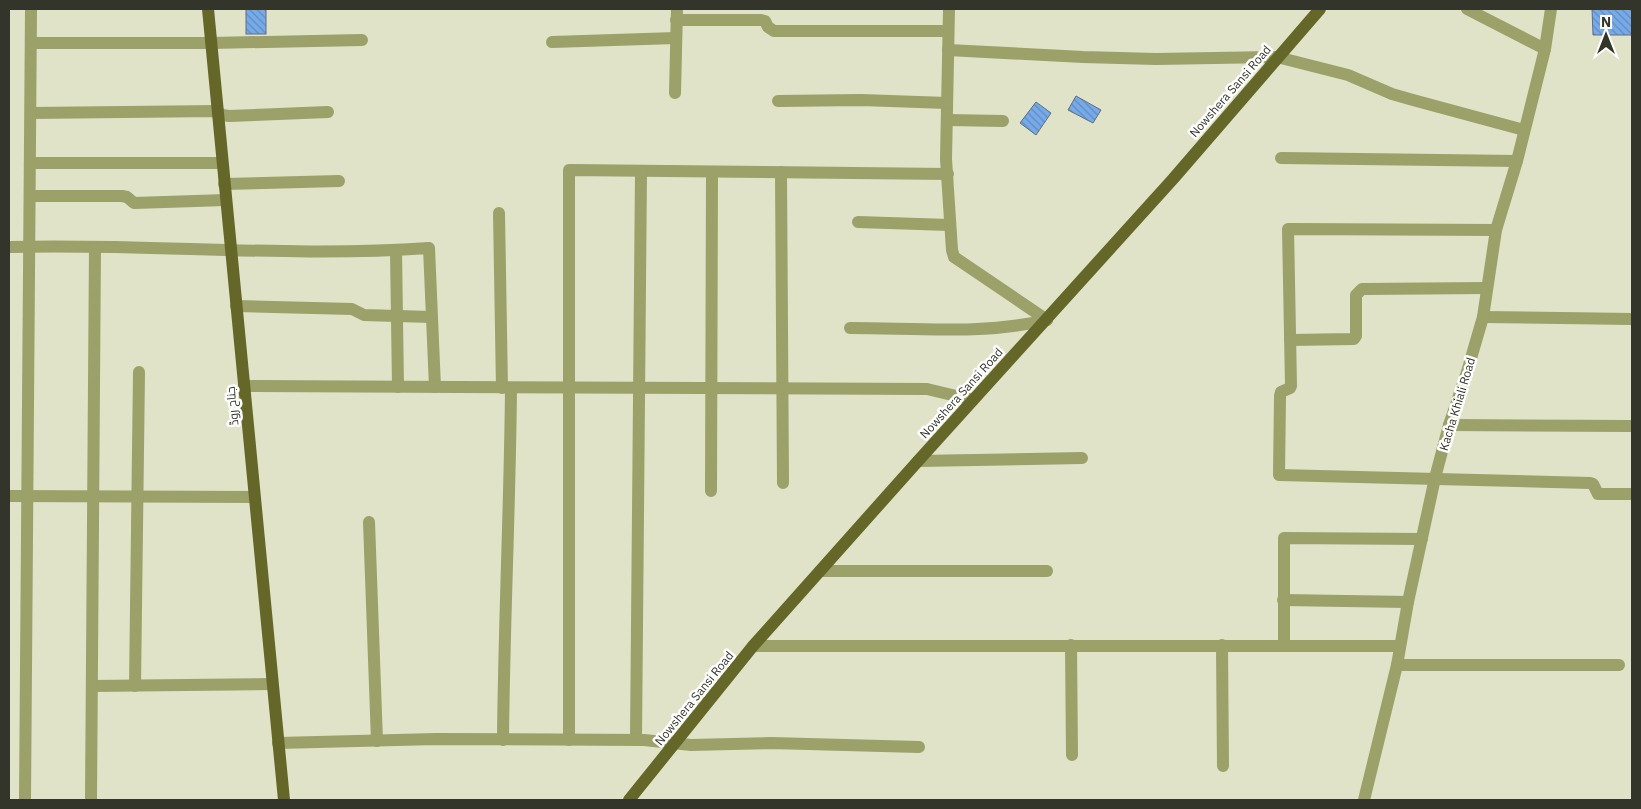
<svg xmlns="http://www.w3.org/2000/svg" width="1641" height="809" font-family="'IBM Plex Sans',Cairo,sans-serif">
  <style>
    .building { fill: url(#building-back-hatch); stroke: #5f6f82 }
    .lines { fill: none; stroke-linecap: round; stroke-linejoin: round }
    .minor { stroke: #9ca069; stroke-width: 12 }
    .major { stroke: #646728; stroke-width: 12 }
    .labels { text-anchor: middle; dominant-baseline: central; stroke-width: 5; stroke-linejoin: round; paint-order: stroke }
    .street-label { font-size: 12px; fill: #34352a; stroke: #fff }
  </style>
  <defs>
    <pattern id="building-back-hatch" width="6" height="6" patternUnits="userSpaceOnUse" patternTransform="scale(1.25)"><rect width="6" height="6" fill="#76aae9"/><path d="M-1 5l2 2M0 0l6 6M5-1l2 2" fill="none" stroke="#628bbd"/></pattern>
  </defs>
  <rect width="100%" height="100%" fill="#e0e3c8"/>
  <g class="building">
    <rect x="246" y="9" width="20" height="25"/>
    <polygon points="1592,9 1632,9 1632,35 1593,35"/>
    <polygon points="1076,96 1101,110 1093,123 1068,110"/>
    <polygon points="1036,102 1051,113 1036,135 1020,123"/>
  </g>
  <g class="lines">
    <g class="minor">
      <polyline points="949,9 946,159 952,250 954,257 960,261 1047,320"/>
      <polyline points="1467,9 1545,49"/>
      <polyline points="676,20 761,20 765,21 768,27 774,31 948,31"/>
      <polyline points="552,42 676,38"/>
      <polyline points="31,43 211,43 362,40"/>
      <polyline points="948,50 1083,57 1156,59 1277,57 1348,75 1392,94 1413,100 1524,130"/>
      <polyline points="675,93 677,9"/>
      <polyline points="778,101 861,100 947,103"/>
      <polyline points="31,113 217,111 222,115 229,116 328,112"/>
      <polyline points="947,120 1003,121"/>
      <polyline points="1281,158 1517,161"/>
      <polyline points="30,163 222,163"/>
      <polyline points="781,172 783,483"/>
      <polyline points="224,184 339,181"/>
      <polyline points="30,196 122,196 127,197 134,203 226,200"/>
      <polyline points="499,213 502,388"/>
      <polyline points="858,222 949,225"/>
      <polyline points="1496,230 1288,229 1291,386 1290,388 1281,392 1280,396 1279,475 1590,483 1593,484 1598,494 1632,494"/>
      <path d="M9,247C149,243 289,258 429,248L435,387"/>
      <polyline points="396,250 398,387"/>
      <polyline points="236,306 352,309 364,315 431,317"/>
      <polyline points="1483,317 1632,319"/>
      <path d="M850,328C915,328 983,335 1047,320"/>
      <polyline points="1290,340 1354,339 1356,336 1356,295 1362,289 1487,288"/>
      <polyline points="244,386 927,389 973,400"/>
      <polyline points="1449,425 1632,426"/>
      <polyline points="918,461 1082,458"/>
      <polyline points="711,491 712,172"/>
      <polyline points="9,496 254,497"/>
      <polyline points="369,522 377,741"/>
      <polyline points="820,571 1047,571"/>
      <polyline points="1283,600 1408,602"/>
      <polyline points="1071,645 1072,755"/>
      <polyline points="1222,645 1223,766"/>
      <polyline points="1284,645 1284,538 1422,539"/>
      <polyline points="753,646 1399,646"/>
      <polyline points="1397,665 1619,665"/>
      <polyline points="92,686 272,684"/>
      <polyline points="135,686 139,372"/>
      <path d="M503,740C504,623 510,505 511,388"/>
      <polyline points="569,740 569,170 948,174"/>
      <polyline points="636,740 641,171"/>
      <polyline points="278,743 436,739 644,740 691,745 771,743 919,747"/>
      <polyline points="25,800 31,9"/>
      <polyline points="91,800 95,247"/>
      <polyline points="1364,800 1397,665 1408,602 1435,478 1449,425 1467,372 1483,317 1496,230 1517,161 1545,49 1551,9"/>
    </g>
    <g class="major">
      <polyline points="208,9 284,800"/>
      <polyline points="629,800 753,646 918,461 1173,179 1320,9"/>
    </g>
  </g>
  <g class="labels">
    <g class="street-label">
      <text transform="translate(1230 91) rotate(-49)">Nowshera Sansi Road</text>
      <text transform="translate(961 393) rotate(-48)">Nowshera Sansi Road</text>
      <text transform="translate(1457 404) rotate(-73)">Kacha Khiali Road</text>
      <text transform="translate(232 406) rotate(-96)">جناح روڈ</text>
      <text transform="translate(694 698) rotate(-51)">Nowshera Sansi Road</text>
    </g>
  </g>
  <rect width="1641" height="809" fill="none" stroke="#34352a" stroke-width="20"/>
  <g transform="translate(1606 35)" stroke="#ffffff" stroke-width="4" paint-order="stroke">
  <path d="M0-4L9 19L0 12L-9 19Z" fill="#34352a"/>
  <text y="-8" font-size="14" font-weight="bold" text-anchor="middle" fill="#34352a">N</text>
  </g>
</svg>
